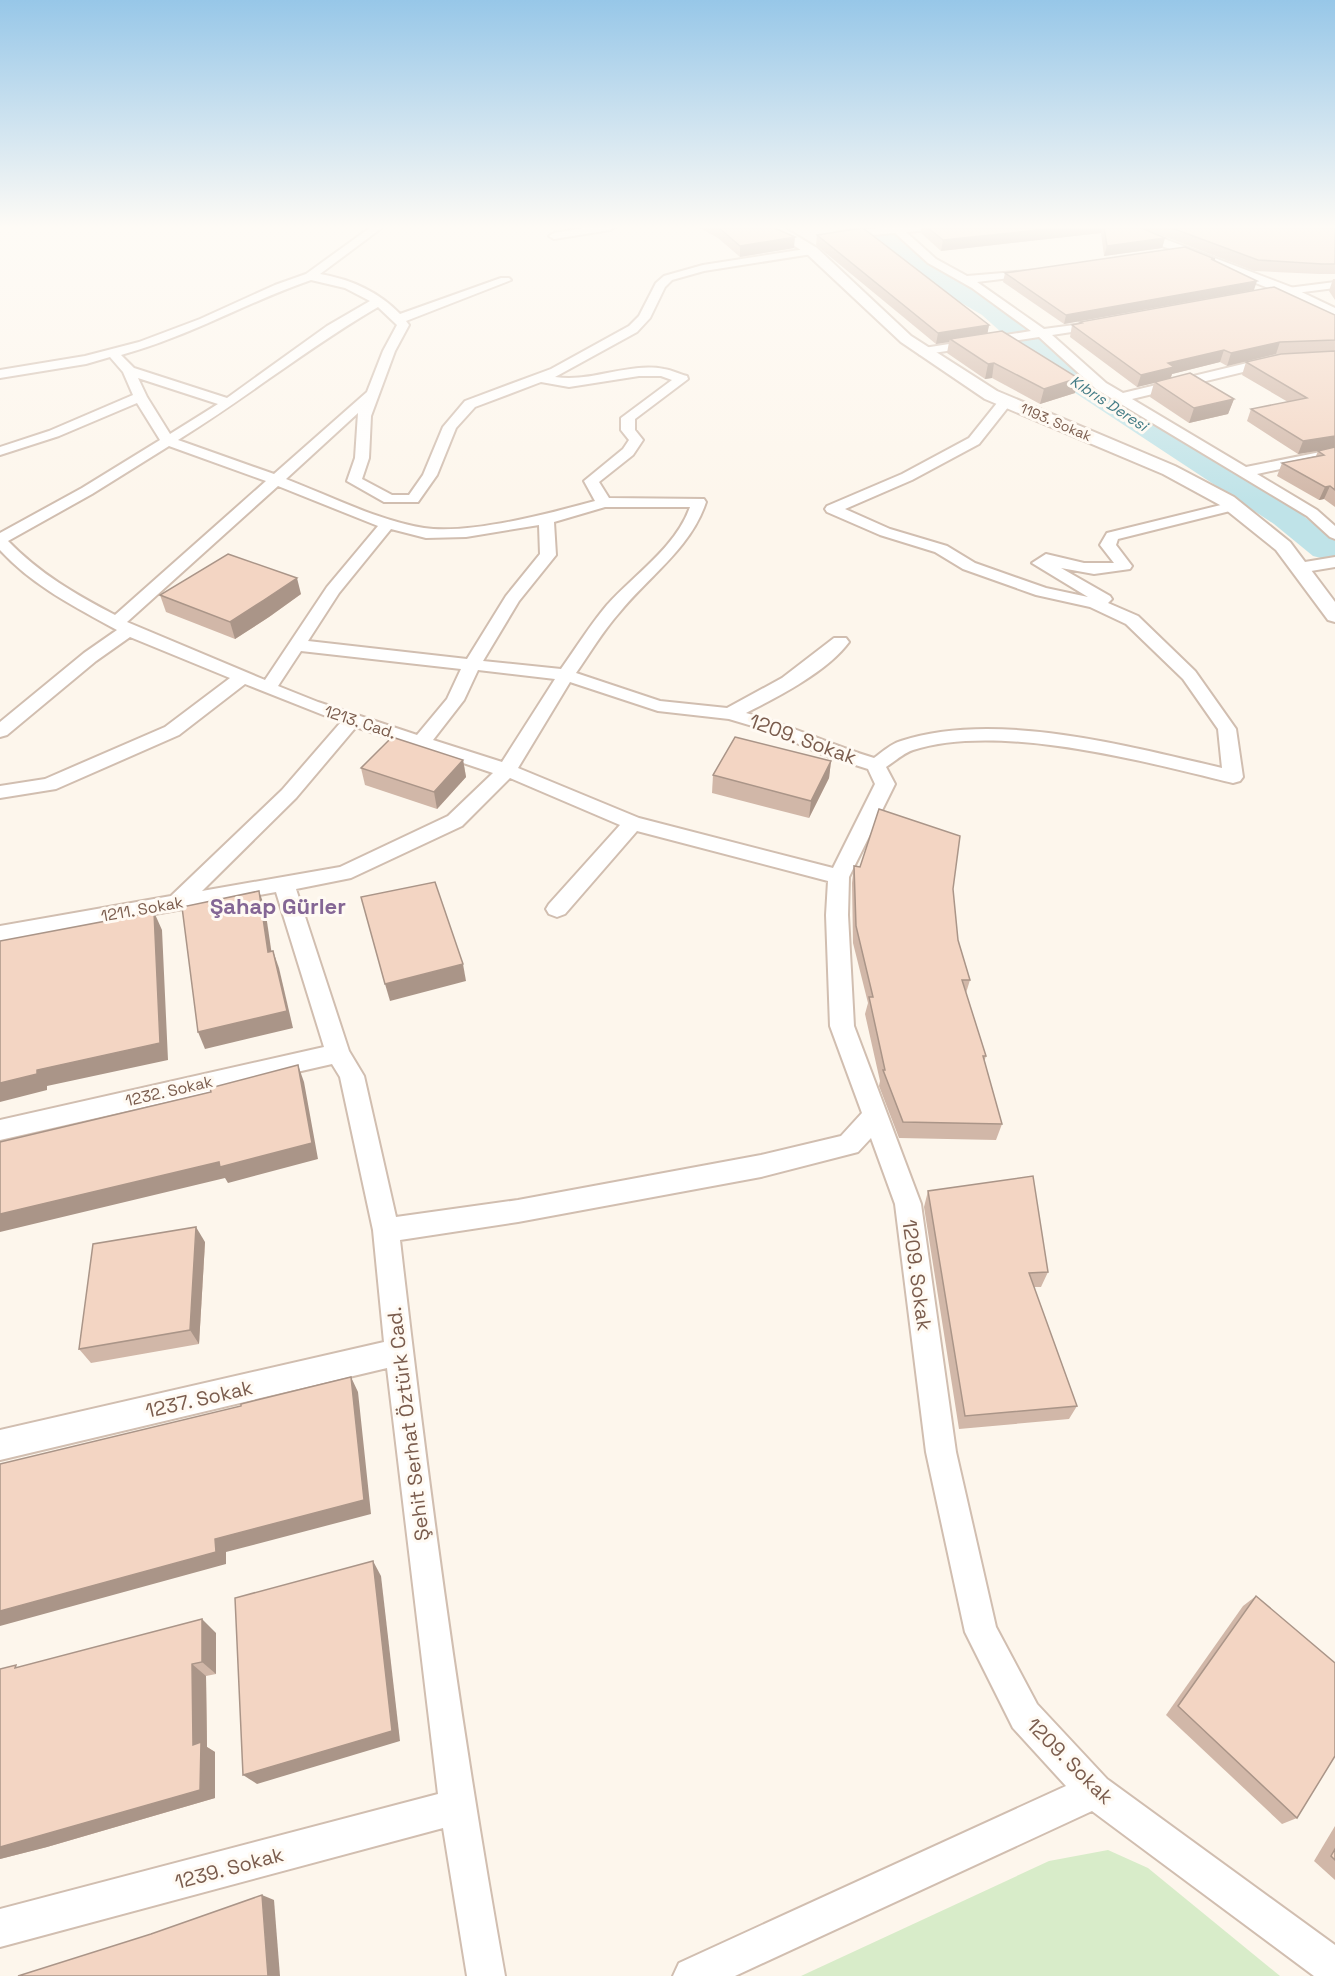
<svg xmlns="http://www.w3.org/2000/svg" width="1335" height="1976" font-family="'Space Grotesk',sans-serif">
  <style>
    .green { fill: #d8ecc9 }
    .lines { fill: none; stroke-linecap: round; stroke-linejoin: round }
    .river { fill: #bfe3e8; fill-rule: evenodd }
    .minor-casing { stroke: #d1beb0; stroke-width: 4 }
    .tertiary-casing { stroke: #d1beb0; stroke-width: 4 }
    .minor { fill: #fff; fill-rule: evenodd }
    .tertiary { fill: #fff; fill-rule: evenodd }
    .wall { fill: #d1b7a8 }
    .shaded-wall { fill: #aa9588 }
    .building { fill: #f3d5c3; stroke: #aa9588; stroke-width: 1.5 }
    .labels { text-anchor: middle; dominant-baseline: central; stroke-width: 6; stroke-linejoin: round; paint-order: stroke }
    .far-street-label { font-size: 14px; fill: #7a5c4d; stroke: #fffaf3 }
    .far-water-label { font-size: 15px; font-style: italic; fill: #437c86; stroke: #fffaf3 }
    .street-label { font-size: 16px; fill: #7a5c4d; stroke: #fffaf3 }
    .near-street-label { font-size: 20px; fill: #7a5c4d; stroke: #fffaf3 }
    .district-label { font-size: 22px; font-weight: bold; fill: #846695; stroke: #fffaf3 }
  </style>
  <rect width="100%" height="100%" fill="#fdf6ec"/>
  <polygon class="green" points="1108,1850 1148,1868 1280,1976 801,1976 1049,1861"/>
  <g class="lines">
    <polygon class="river" points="860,227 885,227 935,268 1000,305 1071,365 1296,510 1335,541 1335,556 1325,559 1313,556 1274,524 1051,377 982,315 919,278"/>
    <defs>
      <g id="minor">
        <path d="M371,227H383L320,274C350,279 379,292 400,314L501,278H509L511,280L406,321L409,325L395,351L371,416L369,458L362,479L392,495H409L423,475L443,427L465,401L551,369L629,326L639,316L656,283L664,276L703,265L812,248L817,251L812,254L704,271L672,280L665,287L650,318L637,332L555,377C591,383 628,362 664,369C672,370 679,374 687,376L688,379L635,419V430L643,440L633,455L599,482L609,498L704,499L706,502C691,548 649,576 619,613C603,631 590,653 576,673L660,701L727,708L782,678L834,638H846L849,642C828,671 778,697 746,713C790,725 830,745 874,758C882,752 891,744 901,741C995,710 1128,746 1222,768L1218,729L1183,679L1126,624L1090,607L1036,595L963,569L935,552L880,535L827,512L825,509L827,506L902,474L969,438L1001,398L1006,397L1013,401L979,444L912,480L845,509L890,529L947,546L975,563L1046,588L1088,597L1032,563L1046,554L1084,563H1114L1100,545L1107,533L1233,502L1240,506L1238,509L1118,539L1116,545L1132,566L1130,569L1094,574L1061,568L1110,596L1112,599L1108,603L1138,616L1195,671L1236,729L1243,777L1240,781L1233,783C1146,762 999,722 913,750C904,753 895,761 886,767L895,784L849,877L848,915L854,1026L921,1204L956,1452L996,1627L1037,1704L1107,1779L1335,1945V1976H1314L1092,1811L735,1976H673L679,1963L1066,1786L1013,1728L965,1632L926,1452L895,1204L871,1138L858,1152L761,1177L518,1222L400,1240C428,1486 461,1732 505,1976H467L443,1828L0,1947V1909L438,1794L387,1368L0,1460V1430L384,1342L373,1230L340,1077L332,1064L0,1140V1120L324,1047L276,892L0,942V926L171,896L282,790L341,722L245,684L179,735L56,789L0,798V786L45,779L165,727L230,678L130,637L96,661L7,735L0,737V722L84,653L117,630C75,607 33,586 0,550V533L82,488L160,440L137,403L59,436L0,455V447L49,431L133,395L123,372L110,357L86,364L0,378V370L85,356L139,342L200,319L275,285L306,274ZM311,280L345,288L370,301L327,326L227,398L134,368L121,355C188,337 247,302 311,280ZM378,307L397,325L383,351L367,392L274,474L178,440C246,398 309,347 378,307ZM639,376H661L672,380L621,418V430L629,440L623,449L584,481L595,501C551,513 469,535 424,528C376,520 330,496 286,479L358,413L355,458L347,481L384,502H418L437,475L456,428L475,407L541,382L569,387ZM138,378L218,404L170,434L147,397ZM169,446L266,481L115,615C75,594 40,574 8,541L92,494ZM278,486L378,526L327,587L265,680L127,622ZM605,507H690C676,547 635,574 607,605C590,625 576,648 561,669L483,661L519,601L556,555L554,522ZM539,525L540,554L506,596L467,659L308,641L339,593L391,529L426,538L466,537ZM301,651L461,669L447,699L417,735L318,702L278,686ZM478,670L555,679L502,762L433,740L464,700ZM570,682L658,711L729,719L769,731L824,755L868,769L875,784L833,868L639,818L518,768ZM356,727L493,773L448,816L340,867L202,891L296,798ZM510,778L620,825L549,904L546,909L549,914L557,917L565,914L637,831L828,881L826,915L830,1026L862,1113L841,1136L761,1155L518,1200L396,1217L364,1076L349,1051L296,889L351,878L462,826Z"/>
        <polygon points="589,227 615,227 610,230 554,239 549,236 554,233"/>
        <polygon points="889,227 937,227 932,230 906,232 936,259 967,276 1039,270 1039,274 1035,275 977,282 1044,329 1104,321 1104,327 1052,335 1106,383 1123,393 1276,356 1335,353 1335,361 1276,364 1132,399 1246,467 1335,449 1335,457 1257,474 1317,510 1335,526 1335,539 1330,537 1307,516 1096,389 1039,337 920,355 918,352 924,348 1031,331 972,288 928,263 895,233 838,238 833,235 838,232"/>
        <polygon points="1335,282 1335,288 1265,297 1259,294 1265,291"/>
        <polygon points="1335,557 1335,567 1299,573 1291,568 1299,563"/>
      </g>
      <g id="tertiary">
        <polygon points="765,227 782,227 817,248 911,336 997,391 1175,466 1234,497 1290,542 1335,602 1335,622 1328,620 1276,550 1220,505 1163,474 985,399 901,342 807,254"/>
        <polygon points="1114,227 1133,227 1291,287 1335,308 1335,319 1281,293"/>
      </g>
    </defs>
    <use href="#minor" class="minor-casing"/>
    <use href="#tertiary" class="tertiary-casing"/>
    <use href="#minor" class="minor"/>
    <use href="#tertiary" class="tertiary"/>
  </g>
  <g class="wall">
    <polygon points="698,227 772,227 794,248 740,257 718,238"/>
    <polygon points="921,227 1139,227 1165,238 1162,248 1104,256 1101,233 941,251 921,233"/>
    <polygon points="1140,227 1328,227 1335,228 1335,274 1318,274 1254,271"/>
    <polygon points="817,235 989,325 987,333 1078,378 1075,393 1040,404 992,378 985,379 947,353 949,342 936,344 816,245"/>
    <polygon points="1215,259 1215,260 1254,290 1335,315 1335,507 1324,499 1319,500 1277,476 1282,463 1316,456 1318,451 1329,449 1298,454 1247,421 1251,409 1288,402 1242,375 1246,362 1322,352 1276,354 1227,366 1220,362 1172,374 1171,378 1234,399 1228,414 1189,423 1150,397 1154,383 1137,387 1070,337 1072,325 1080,323 1080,322 1201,300 1064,324 1003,282 1005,273"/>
    <polygon points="1333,279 1335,279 1335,300 1329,291"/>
    <polygon points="301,594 269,617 235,639 166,612 160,595"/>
    <polygon points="463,760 466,777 437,809 365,785 361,768"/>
    <polygon points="831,761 829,778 809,818 712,793 713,775"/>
    <polygon points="854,866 958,940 970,980 966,993 986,1056 984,1062 1002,1124 996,1140 899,1138 879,1086 880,1081 865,1014 868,1003 853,943 852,883"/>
    <polygon points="928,1191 1048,1272 1041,1287 1034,1287 1077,1406 1069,1419 959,1429 924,1207"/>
    <polygon points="205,1242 199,1344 91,1363 79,1349"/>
    <polygon points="1256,1596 1297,1818 1282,1824 1166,1715 1243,1606"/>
    <polygon points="216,1633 216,1674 206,1676 207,1747 215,1752 215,1798 47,1847 0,1859 0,1669 19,1667"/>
    <polygon points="1335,1826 1335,1880 1314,1861"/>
  </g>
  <g class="shaded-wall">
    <polygon points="1067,227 1103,227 1101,233 941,251 943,240"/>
    <polygon points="795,237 794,248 740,257 740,246"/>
    <polygon points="1165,238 1162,248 1104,256 1107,246"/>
    <polygon points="1257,281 1254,290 1064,324 1066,315"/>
    <polygon points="989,325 987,336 950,339 949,342 936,344 938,333"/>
    <polygon points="1280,342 1276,354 1227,366 1231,353"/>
    <polygon points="1224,350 1220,362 1172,374 1170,379 1155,382 1154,383 1137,387 1141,375 1168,363"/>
    <polygon points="994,363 992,378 985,379 988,364"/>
    <polygon points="1078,378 1075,393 1040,404 1044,389"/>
    <polygon points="1234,399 1228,414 1189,423 1194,408"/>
    <polygon points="1335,436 1335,448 1298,454 1303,441"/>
    <polygon points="1330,486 1324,499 1319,500 1325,487"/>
    <polygon points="297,578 301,594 269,617 235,639 230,622"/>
    <polygon points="463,760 466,777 437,809 434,792"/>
    <polygon points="831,761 829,778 809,818 811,801"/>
    <polygon points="259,891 265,908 274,969 268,952"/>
    <polygon points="154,912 162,930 168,1060 47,1086 47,1090 0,1102 0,1083 37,1070"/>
    <polygon points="273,951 279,968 293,1028 205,1049 198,1032"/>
    <polygon points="463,964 466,981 390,1001 385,984"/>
    <polygon points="298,1065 304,1082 318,1159 228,1183 225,1178 0,1232 0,1214"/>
    <polygon points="196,1227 205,1242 199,1344 190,1330"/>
    <polygon points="351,1377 358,1392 371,1514 226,1552 226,1564 0,1626 0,1611 215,1539"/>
    <polygon points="373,1561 381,1576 400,1741 257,1784 243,1775"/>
    <polygon points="202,1619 216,1633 216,1674 202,1662"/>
    <polygon points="192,1664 206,1676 207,1747 215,1752 215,1798 47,1847 0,1859 0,1847 193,1745"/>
    <polygon points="262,1895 274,1900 280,1976 268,1976"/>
  </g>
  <g class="building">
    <polygon points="718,227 772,227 795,237 740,246"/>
    <polygon points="927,227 1067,227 943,240"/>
    <polygon points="1104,227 1139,227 1165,238 1107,246"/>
    <polygon points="1169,227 1328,227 1335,228 1335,264 1322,264 1258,260"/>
    <polygon points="863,228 989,325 938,333 817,235"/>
    <polygon points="1185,247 1215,259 1211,259 1257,281 1066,315 1005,273"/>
    <polygon points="1274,287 1335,315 1335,340 1280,342 1231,353 1224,350 1168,363 1174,367 1141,375 1072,325 1082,323 1080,322"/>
    <polygon points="1002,331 1078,378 1044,389 994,363 988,364 950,339"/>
    <polygon points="1335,351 1335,436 1303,441 1251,409 1307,398 1246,362 1281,354"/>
    <polygon points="1190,373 1234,399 1194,408 1155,382"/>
    <polygon points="1335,447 1335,490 1330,486 1325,487 1282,463 1324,455 1318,451"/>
    <polygon points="228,554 297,578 264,600 230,622 160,595"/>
    <polygon points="392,737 463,760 434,792 361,768"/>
    <polygon points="735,737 831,761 811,801 713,775"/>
    <polygon points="879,809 960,836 953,889 958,940 970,980 962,980 986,1056 983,1056 1002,1124 903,1122 883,1070 885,1070 869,997 873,997 856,926 854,866 860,867"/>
    <polygon points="435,882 463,964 385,984 361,897"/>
    <polygon points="259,891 268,952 273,951 287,1011 198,1032 182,907"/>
    <polygon points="154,912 160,1043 37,1070 37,1074 0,1083 0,941"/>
    <polygon points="298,1065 312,1143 220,1167 219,1162 0,1214 0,1142 211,1092 210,1088"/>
    <polygon points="1033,1176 1048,1272 1029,1273 1077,1406 965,1416 928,1191"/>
    <polygon points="196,1227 190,1330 79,1349 93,1244"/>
    <polygon points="351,1377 364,1500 215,1539 216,1552 0,1611 0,1464 241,1406 241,1404"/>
    <polygon points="373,1561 392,1731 243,1775 235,1598"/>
    <polygon points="1256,1596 1335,1663 1335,1756 1297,1818 1178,1706"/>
    <polygon points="202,1619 202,1662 192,1664 193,1745 201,1742 200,1790 0,1847 0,1669 16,1665 15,1668"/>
    <polygon points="1335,1849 1335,1860 1331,1856"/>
    <polygon points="262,1895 268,1976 18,1976 151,1934"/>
  </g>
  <linearGradient id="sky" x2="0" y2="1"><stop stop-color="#97c7e8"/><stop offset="0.45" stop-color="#fefbf6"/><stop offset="1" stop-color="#fefbf6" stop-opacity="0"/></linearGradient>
  <rect width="1335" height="504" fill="url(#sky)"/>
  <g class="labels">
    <g class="far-street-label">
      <text transform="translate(1056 422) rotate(23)">1193. Sokak</text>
    </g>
    <g class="far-water-label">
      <text transform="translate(1109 403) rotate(33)">Kıbrıs Deresi</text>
    </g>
    <g class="street-label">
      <text transform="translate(360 722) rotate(18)">1213. Cad.</text>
      <text transform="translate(142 909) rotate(-10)">1211. Sokak</text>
      <text transform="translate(169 1091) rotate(-13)">1232. Sokak</text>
    </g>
    <g class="near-street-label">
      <text transform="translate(803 739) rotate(20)">1209. Sokak</text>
      <text transform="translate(917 1275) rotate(82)">1209. Sokak</text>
      <text transform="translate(199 1399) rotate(-13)">1237. Sokak</text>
      <text transform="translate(408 1424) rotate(-97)">Şehit Serhat Öztürk Cad.</text>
      <text transform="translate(1070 1761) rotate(45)">1209. Sokak</text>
      <text transform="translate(229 1868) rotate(-15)">1239. Sokak</text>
    </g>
    <g class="district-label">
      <text x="278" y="906">Şahap Gürler</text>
    </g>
  </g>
</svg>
